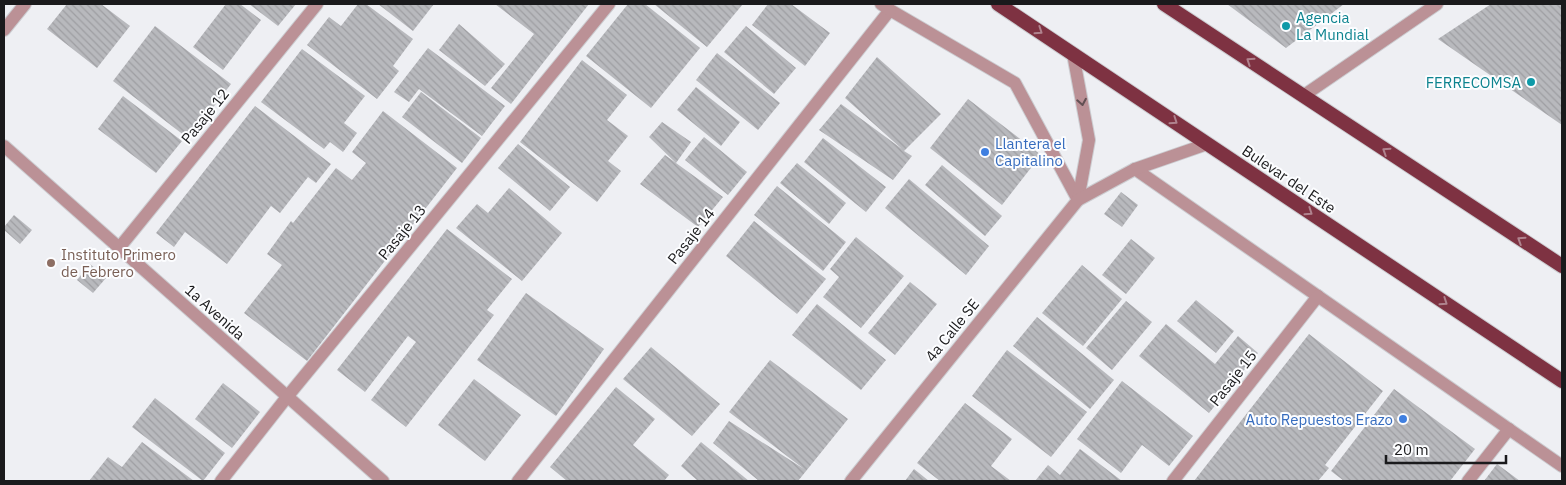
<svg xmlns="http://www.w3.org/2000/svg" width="1566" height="485" font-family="'IBM Plex Sans',sans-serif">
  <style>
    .building { fill: url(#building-back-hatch) }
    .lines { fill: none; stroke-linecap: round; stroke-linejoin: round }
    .service-casing { stroke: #cccdd1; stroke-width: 14 }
    .minor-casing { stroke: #cccdd1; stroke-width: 14 }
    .tertiary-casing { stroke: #cccdd1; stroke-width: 14 }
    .trunk-casing { stroke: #cccdd1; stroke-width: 16 }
    .service { stroke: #bb9196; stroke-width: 12 }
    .minor { stroke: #bb9196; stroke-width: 12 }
    .tertiary { stroke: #bb9196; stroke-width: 12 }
    .trunk { stroke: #7e3242; stroke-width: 14 }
    .oneway { stroke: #b0838e }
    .oneway2 { stroke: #625053 }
    .culture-dot { fill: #0f9aa8; stroke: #fcfdff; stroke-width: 2 }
    .shop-dot { fill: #3f7fe0; stroke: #fcfdff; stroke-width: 2 }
    .education-dot { fill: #8d6e63; stroke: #fcfdff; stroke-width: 2 }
    .labels { text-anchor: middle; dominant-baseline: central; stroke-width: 4; stroke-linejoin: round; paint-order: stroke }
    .culture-label { font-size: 15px; fill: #0d838f; stroke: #fcfdff; text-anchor: start }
    .street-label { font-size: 15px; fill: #1a1a1c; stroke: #fcfdff }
    .shop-label { font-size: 15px; fill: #366cbe; stroke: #fcfdff; text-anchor: start }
    .education-label { font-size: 15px; fill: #785e54; stroke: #fcfdff; text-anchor: start }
  </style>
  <defs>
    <pattern id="building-back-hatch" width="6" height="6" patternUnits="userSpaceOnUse" patternTransform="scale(1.25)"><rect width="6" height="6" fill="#b8b9bd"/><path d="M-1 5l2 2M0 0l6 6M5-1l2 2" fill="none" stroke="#9e9ea2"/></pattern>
  </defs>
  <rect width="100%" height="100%" fill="#eeeff3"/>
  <g class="building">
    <polygon points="67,4 101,4 130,26 97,68 47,29"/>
    <polygon points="226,4 240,4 261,20 223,70 193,47"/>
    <polygon points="249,4 296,4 278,26"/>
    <polygon points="358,4 366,4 413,39 393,66 399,71 377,99 307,45 329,17 341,26"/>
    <polygon points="378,4 434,4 413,31"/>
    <polygon points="495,4 589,4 511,104 491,88 534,34"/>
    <polygon points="628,4 645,4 700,48 651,108 586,56"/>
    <polygon points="654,4 743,4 707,47"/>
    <polygon points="768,4 791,4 830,33 805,66 752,25"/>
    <polygon points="1227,4 1344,4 1286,48"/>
    <polygon points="1491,4 1562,4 1562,125 1438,39"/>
    <polygon points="459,24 505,64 485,86 439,50"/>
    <polygon points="155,26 231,84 189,139 113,81"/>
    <polygon points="746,26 796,68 774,94 724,52"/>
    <polygon points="428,48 505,106 482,136 419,89 409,102 394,92"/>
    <polygon points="302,49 365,96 344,123 357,133 343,152 330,142 324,149 261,102"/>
    <polygon points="717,53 780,103 758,130 696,80"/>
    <polygon points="877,57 941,114 904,151 912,156 893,180 819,130 841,104 902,149 845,98"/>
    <polygon points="582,60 627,95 607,120 628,136 608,161 621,171 597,202 520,142"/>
    <polygon points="696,87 740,122 721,146 677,110"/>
    <polygon points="421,92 481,138 462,163 402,117"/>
    <polygon points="123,96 182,141 156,173 98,129"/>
    <polygon points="968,99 1041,155 1002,205 930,148"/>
    <polygon points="255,106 331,164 316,183 308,177 280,213 271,206 227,264 185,232 174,247 156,233"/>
    <polygon points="383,111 457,168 307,361 244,313 282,265 267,254 291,221 293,223 336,168 352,180 366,163 352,152"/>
    <polygon points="662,122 691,142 676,163 723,197 698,227 640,184 665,155 676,163 649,137"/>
    <polygon points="704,137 747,172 728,195 685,160"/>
    <polygon points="823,138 886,187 866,212 804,162"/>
    <polygon points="518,144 570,187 550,211 498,168"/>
    <polygon points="797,163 846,203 829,224 780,183"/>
    <polygon points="942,165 1002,216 985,236 925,185"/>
    <polygon points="909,179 989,246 966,275 885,208"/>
    <polygon points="777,186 846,242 823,271 754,215"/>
    <polygon points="509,188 562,233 522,281 456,228 477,204 488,213"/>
    <polygon points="1121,192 1138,205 1122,227 1104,214"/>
    <polygon points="14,215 32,230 20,244 4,230 4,227"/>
    <polygon points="754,221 826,279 797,314 726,256"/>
    <polygon points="447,229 512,279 487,310 494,315 406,427 371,400 416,342 408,336 365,392 337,370"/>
    <polygon points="856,237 904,276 861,328 823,297 839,277 830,269"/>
    <polygon points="1131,239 1155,258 1126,294 1102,275"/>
    <polygon points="90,264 106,278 93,293 77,280"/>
    <polygon points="1082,265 1122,299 1083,346 1042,313"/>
    <polygon points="910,282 937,304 895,355 868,333"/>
    <polygon points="526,293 604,349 556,416 477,360"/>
    <polygon points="1196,300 1234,331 1216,353 1177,321"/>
    <polygon points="1126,301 1152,322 1112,370 1086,348"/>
    <polygon points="817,304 886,360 861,390 792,335"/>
    <polygon points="1037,317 1114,380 1090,409 1013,346"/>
    <polygon points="1166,324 1215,364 1238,336 1258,353 1209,413 1139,356"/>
    <polygon points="1309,334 1383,391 1325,465 1329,468 1318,481 1194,481"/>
    <polygon points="651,347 720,404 692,436 623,379"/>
    <polygon points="1007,350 1087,412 1051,457 972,396"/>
    <polygon points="770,360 848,419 798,481 759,481 713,443 729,421 804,469 729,412"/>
    <polygon points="474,379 521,415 485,461 438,425"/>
    <polygon points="1122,381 1193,436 1169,466 1142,445 1121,473 1077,439"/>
    <polygon points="223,383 260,412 232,448 195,419"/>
    <polygon points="616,387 655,419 633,445 669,475 664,481 567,481 550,467"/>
    <polygon points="1394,389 1475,449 1450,481 1344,481 1331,471"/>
    <polygon points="155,398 225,453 203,481 132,427"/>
    <polygon points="965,403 1012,439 991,466 1011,481 940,481 917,463"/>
    <polygon points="142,442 194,481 89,481 108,457 122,467"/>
    <polygon points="701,442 749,481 698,481 681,466"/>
    <polygon points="1080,449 1122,481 1035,481 1048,465 1060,475"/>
    <polygon points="1497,464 1520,481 1484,481"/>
    <polygon points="914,469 929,481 905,481"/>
  </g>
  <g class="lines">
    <defs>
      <g id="service">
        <polyline points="4,30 25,4"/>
        <polyline points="1135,169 1562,466"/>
        <polyline points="119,248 317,4"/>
        <polyline points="221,481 287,397 609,4"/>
        <polyline points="518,481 890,10 1015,83 1078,200"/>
        <polyline points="1173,481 1318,296"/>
        <polyline points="1468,481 1509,429"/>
      </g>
      <g id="minor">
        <polyline points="881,4 890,10"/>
        <polyline points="1303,96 1437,4"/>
        <polyline points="4,146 383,481"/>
      </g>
      <g id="tertiary">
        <polyline points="1073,54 1089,140 1078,200"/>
        <polyline points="851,481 1078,200 1135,169 1207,144"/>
      </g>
      <g id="trunk">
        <polyline points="998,4 1562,381"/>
        <polyline points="1164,4 1562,266"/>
      </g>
    </defs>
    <use href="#service" class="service-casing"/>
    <use href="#minor" class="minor-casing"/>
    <use href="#tertiary" class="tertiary-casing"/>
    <use href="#trunk" class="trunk-casing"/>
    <use href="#service" class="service"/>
    <use href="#minor" class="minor"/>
    <use href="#tertiary" class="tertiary"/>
    <use href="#trunk" class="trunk"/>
  </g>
  <defs><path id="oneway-chevron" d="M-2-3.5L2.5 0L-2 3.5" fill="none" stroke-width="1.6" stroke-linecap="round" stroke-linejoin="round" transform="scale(1.25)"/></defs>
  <g class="oneway">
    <use href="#oneway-chevron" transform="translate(1039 31) rotate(34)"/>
    <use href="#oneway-chevron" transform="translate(1250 61) rotate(-146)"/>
    <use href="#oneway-chevron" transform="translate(1174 121) rotate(34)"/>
    <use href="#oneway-chevron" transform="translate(1386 151) rotate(-147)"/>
    <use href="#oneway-chevron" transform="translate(1309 212) rotate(34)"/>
    <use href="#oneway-chevron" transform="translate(1521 240) rotate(-147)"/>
    <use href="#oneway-chevron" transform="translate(1444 302) rotate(34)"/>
  </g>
  <use class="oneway2" href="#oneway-chevron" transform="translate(1082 102) rotate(80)"/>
  <g class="culture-dot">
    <circle cx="1286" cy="26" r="5"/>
    <circle cx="1531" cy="82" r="5"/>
  </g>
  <g class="shop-dot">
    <circle cx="985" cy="152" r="5"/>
    <circle cx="1403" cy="419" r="5"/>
  </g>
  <circle class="education-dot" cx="51" cy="263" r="5"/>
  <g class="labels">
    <g class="culture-label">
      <text x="1296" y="17">Agencia<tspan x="1296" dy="17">La Mundial</tspan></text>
      <text x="1521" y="82" text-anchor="end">FERRECOMSA</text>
    </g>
    <g class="street-label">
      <text transform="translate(205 116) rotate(-51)">Pasaje 12</text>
      <text transform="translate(1289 179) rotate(34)">Bulevar del Este</text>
      <text transform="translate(402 232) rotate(-51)">Pasaje 13</text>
      <text transform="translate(691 236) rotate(-52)">Pasaje 14</text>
      <text transform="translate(215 312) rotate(42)">1a Avenida</text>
      <text transform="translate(952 330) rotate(-51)">4a Calle SE</text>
      <text transform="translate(1233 378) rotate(-52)">Pasaje 15</text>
    </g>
    <g class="shop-label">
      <text x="995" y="143">Llantera el<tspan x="995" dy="17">Capitalino</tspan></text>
      <text x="1393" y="419" text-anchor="end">Auto Repuestos Erazo</text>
    </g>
    <g class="education-label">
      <text x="61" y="254">Instituto Primero<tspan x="61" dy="17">de Febrero</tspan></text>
    </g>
  </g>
  <rect width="1566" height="485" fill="none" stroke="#1a1a1c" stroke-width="10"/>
  <path d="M1386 455v8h120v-8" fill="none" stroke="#1a1a1c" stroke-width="2.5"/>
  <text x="1394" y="455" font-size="15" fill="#1a1a1c" stroke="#fcfdff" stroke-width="4" paint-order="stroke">20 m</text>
</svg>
